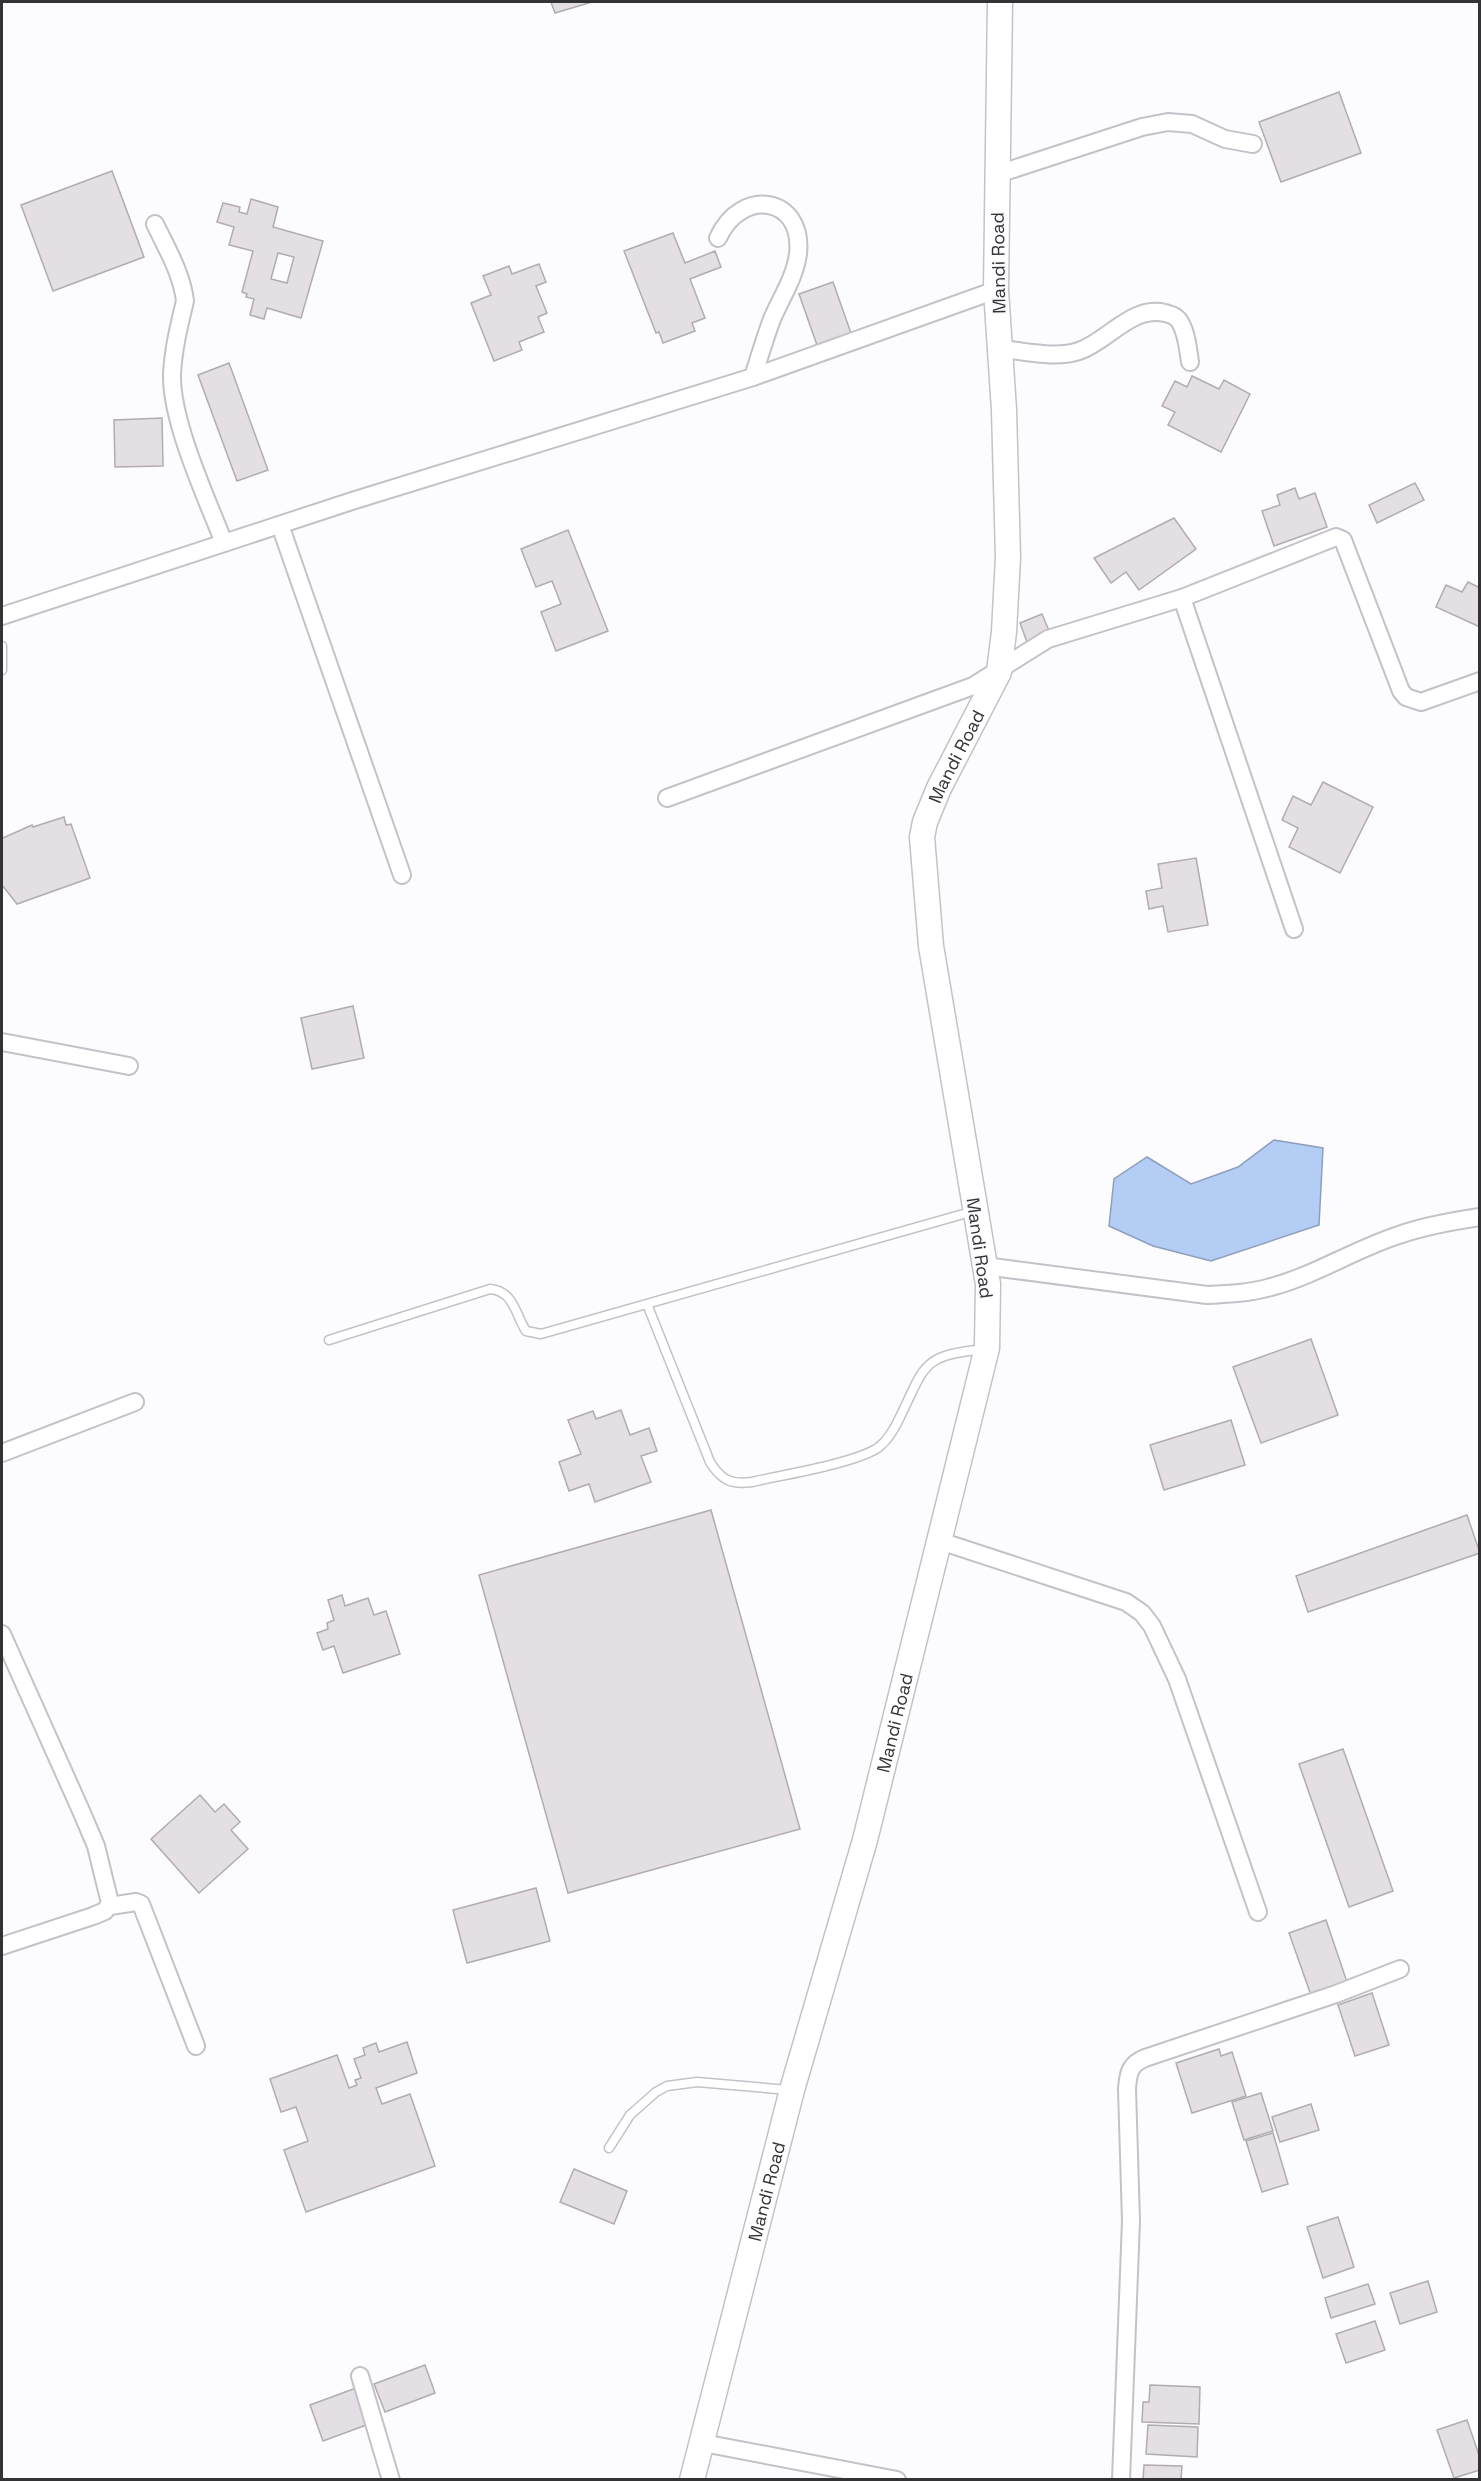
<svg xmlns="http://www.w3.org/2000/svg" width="1481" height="2481" font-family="'Space Grotesk',sans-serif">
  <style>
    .water { fill: #b3cdf5; stroke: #8d9fbb; stroke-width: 1.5 }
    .building { fill: #e4dfe4; stroke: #b0acb0; stroke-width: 1.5; fill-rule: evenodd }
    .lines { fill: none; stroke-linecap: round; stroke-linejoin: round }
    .lane-casing { stroke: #c4c2c8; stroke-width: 11 }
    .street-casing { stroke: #c4c2c8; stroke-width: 20 }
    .secondary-casing { stroke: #c4c2c8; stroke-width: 27 }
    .lane { stroke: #fff; stroke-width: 8 }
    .street { stroke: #fff; stroke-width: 16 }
    .secondary { stroke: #fff; stroke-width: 24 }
    .labels { text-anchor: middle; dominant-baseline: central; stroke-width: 4.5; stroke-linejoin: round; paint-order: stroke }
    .street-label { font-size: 18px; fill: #333335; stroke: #fcfbfe }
  </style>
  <rect width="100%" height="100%" fill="#fcfbfe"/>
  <polygon class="water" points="1274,1140 1323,1148 1319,1225 1211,1261 1153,1246 1109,1226 1114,1179 1147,1157 1191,1184 1238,1167"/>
  <g class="building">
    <polygon points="551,2 592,2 555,13"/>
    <polygon points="1339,92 1361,153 1281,182 1259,122"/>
    <polygon points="112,171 144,257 53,291 21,205"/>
    <path d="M251,199L278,207L273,227L323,241L301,318L267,308L264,319L250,315L254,299L246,297L247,294L242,292L253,251L229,245L234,227L217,222L223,203L240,207L239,212L247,214ZM278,253L294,257L287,283L271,279Z"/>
    <polygon points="673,233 685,263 715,251 721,267 690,279 705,318 692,323 695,331 663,343 659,332 656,333 624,251"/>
    <polygon points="539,264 546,282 536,286 547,313 538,317 544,332 519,342 522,350 494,361 471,303 491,295 483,276 509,266 512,274"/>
    <polygon points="833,282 852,336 818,348 799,294"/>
    <polygon points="229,363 268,470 237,481 198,375"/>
    <polygon points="1192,376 1219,389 1224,380 1250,394 1221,452 1168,425 1175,412 1162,406 1175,381 1187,387"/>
    <polygon points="162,418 163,466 115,467 114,420"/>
    <polygon points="1415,483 1424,500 1377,523 1369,505"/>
    <polygon points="1295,488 1299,499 1315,493 1327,527 1274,546 1262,511 1280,505 1277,495"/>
    <polygon points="1174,518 1196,549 1139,590 1126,572 1111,583 1094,558"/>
    <polygon points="568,530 608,631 556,651 541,612 561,604 552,581 536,587 521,549"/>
    <polygon points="1468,582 1478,587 1480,583 1480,627 1436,607 1446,585 1462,592"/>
    <polygon points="1042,614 1050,633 1027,642 1020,623"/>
    <polygon points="1323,782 1373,807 1340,873 1289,847 1298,828 1282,820 1293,796 1311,805"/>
    <polygon points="64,817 66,825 71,824 90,878 17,904 2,885 2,836 3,838 32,825 33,827"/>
    <polygon points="1196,858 1208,925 1168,932 1163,906 1149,909 1146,891 1162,888 1158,864"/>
    <polygon points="353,1006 364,1058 312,1069 301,1018"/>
    <polygon points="1311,1339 1338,1415 1261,1443 1233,1367"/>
    <polygon points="621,1410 630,1435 649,1428 657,1451 641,1456 651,1482 595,1502 589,1484 569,1491 559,1462 581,1454 568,1420 593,1411 596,1419"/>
    <polygon points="1231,1420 1245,1465 1164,1490 1150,1445"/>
    <polygon points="711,1510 800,1829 568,1893 479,1575"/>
    <polygon points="1467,1515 1480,1553 1308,1612 1296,1576"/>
    <polygon points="342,1595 345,1606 368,1598 374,1615 386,1611 400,1654 343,1673 334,1646 323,1650 317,1633 328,1629 327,1623 334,1620 328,1600"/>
    <polygon points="1343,1749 1393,1891 1349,1907 1299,1764"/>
    <polygon points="200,1795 215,1812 224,1804 240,1822 231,1830 248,1849 199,1893 151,1839"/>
    <polygon points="536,1888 550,1941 467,1963 453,1910"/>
    <polygon points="1326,1920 1348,1985 1312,1998 1289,1933"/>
    <polygon points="1372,1993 1389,2045 1355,2056 1338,2005"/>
    <polygon points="407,2042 417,2073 376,2088 382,2104 410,2094 435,2166 306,2212 284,2150 308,2141 296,2107 281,2112 270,2079 337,2055 349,2088 357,2085 355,2080 361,2078 354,2059 365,2055 363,2048 376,2043 379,2052"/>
    <polygon points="1219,2049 1221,2056 1232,2052 1246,2096 1192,2113 1176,2063"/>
    <polygon points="1261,2093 1273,2131 1244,2140 1232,2102"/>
    <polygon points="1311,2104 1319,2130 1280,2142 1272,2117"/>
    <polygon points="1273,2133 1288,2184 1262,2192 1246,2141"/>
    <polygon points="574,2169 627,2191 614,2224 560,2202"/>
    <polygon points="1338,2217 1354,2267 1323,2278 1307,2227"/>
    <polygon points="1428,2281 1437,2312 1400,2324 1390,2293"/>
    <polygon points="1368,2284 1375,2304 1331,2318 1325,2298"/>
    <polygon points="1375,2321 1385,2350 1346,2363 1336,2334"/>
    <polygon points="425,2365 435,2393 385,2412 374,2384"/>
    <polygon points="1150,2385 1200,2387 1199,2424 1142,2422 1143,2402 1149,2402"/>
    <polygon points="356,2388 369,2424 323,2441 310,2405"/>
    <polygon points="1467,2420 1480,2458 1480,2470 1454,2478 1437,2430"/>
    <polygon points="1148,2425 1198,2427 1197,2457 1146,2454"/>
    <polygon points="1144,2465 1182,2466 1181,2480 1143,2480"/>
  </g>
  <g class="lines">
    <defs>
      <g id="lane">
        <polyline points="2,646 2,670"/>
        <path d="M647,1304L710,1462C721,1480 731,1485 752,1482C782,1475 857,1463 879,1447C889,1439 895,1428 900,1417C926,1364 921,1356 984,1349"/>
        <path d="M329,1340L490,1289C514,1291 515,1314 526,1331L541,1334L974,1211"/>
        <polyline points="609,2148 630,2115 656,2092 667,2086 697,2082 789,2090"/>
      </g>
      <g id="street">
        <polyline points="998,174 1142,127 1168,122 1192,124 1225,139 1253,144"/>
        <path d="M155,224C167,249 182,274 185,301C179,326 173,350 172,375C171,422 207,499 224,543"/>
        <path d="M718,238C741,187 804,196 798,254C795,277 781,298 772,319C765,338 759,358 753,377"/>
        <path d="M1001,349C1025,351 1056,359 1079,351C1108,341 1132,305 1165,313C1172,315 1176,316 1180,322C1187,334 1188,349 1190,362"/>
        <polyline points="280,525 402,875"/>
        <polyline points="1182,598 1294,929"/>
        <polyline points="2,616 352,501 753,377 996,290"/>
        <polyline points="667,798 973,686 1048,639 1182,598 1336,537 1343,540 1401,691 1406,697 1421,702 1480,681"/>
        <polyline points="2,1042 129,1066"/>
        <path d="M985,1266L1207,1295C1229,1294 1251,1293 1271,1287C1316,1275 1355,1249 1399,1235C1424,1226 1453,1221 1480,1217"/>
        <polyline points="2,1453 135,1402"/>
        <polyline points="940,1541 1126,1602 1142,1613 1152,1626 1177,1679 1258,1912"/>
        <polyline points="2,1634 82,1813 96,1846 110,1903 105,1911 93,1916 2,1946"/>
        <polyline points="110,1906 136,1902 141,1904 196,2046"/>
        <polyline points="360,2376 391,2480"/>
        <polyline points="703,2443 897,2480"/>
        <path d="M1121,2480L1131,2221L1127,2089C1128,2073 1130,2064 1145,2058L1336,1994L1400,1969"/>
      </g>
      <g id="secondary">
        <path id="s1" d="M692,2480L792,2090L865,1840L987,1348L988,1284L931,946L922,837L925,822L939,788L999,672L1004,632L1008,557L1004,410L996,290L1000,2"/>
      </g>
    </defs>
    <use href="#lane" class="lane-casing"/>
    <use href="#street" class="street-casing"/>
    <use href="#secondary" class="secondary-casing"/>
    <use href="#lane" class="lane"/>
    <use href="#street" class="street"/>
    <use href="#secondary" class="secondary"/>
  </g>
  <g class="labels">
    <g class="street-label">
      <text transform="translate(998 263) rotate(-91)">Mandi Road</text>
      <text stroke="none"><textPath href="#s1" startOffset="1774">Mandi Road</textPath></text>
      <text transform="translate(980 1248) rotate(82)">Mandi Road</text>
      <text stroke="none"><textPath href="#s1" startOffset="784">Mandi Road</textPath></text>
      <text stroke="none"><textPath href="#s1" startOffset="298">Mandi Road</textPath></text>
    </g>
  </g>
  <rect width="1481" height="2481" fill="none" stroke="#333335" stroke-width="6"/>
</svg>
